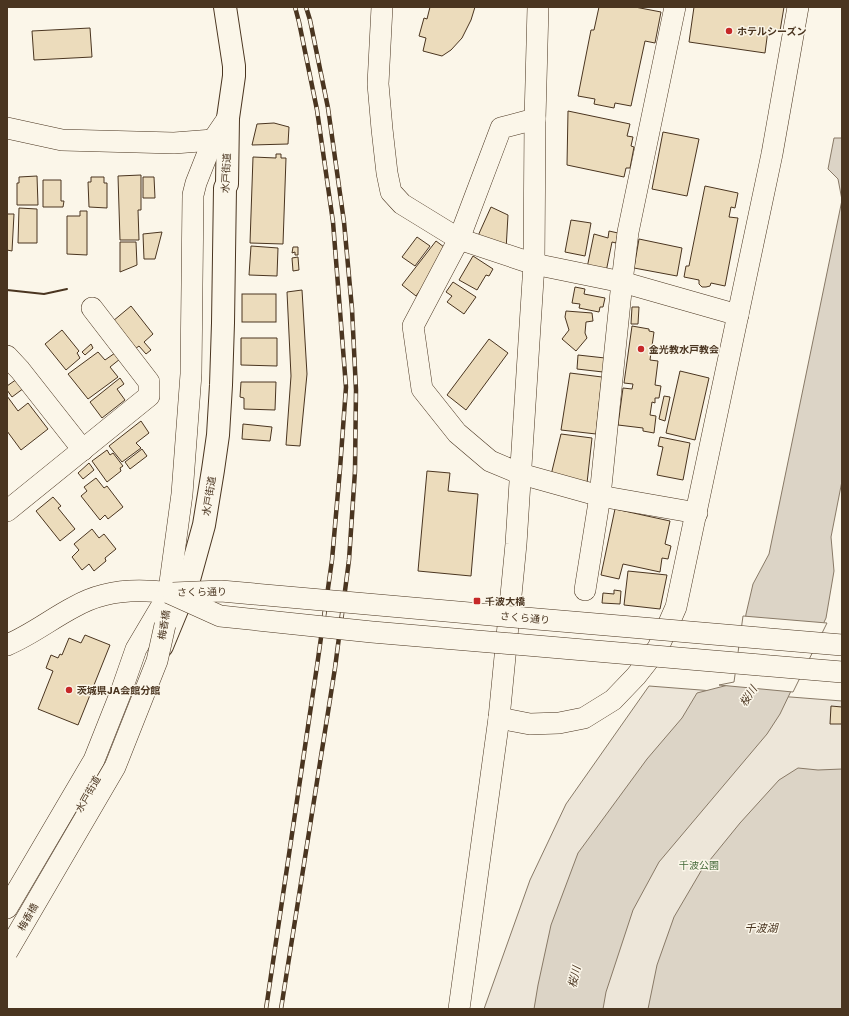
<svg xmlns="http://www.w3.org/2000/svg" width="849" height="1016" font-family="Poppins,'Noto Sans JP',sans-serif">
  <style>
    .green { fill: #ede6d9; stroke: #887966 }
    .water { fill: #dcd4c6; stroke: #887966 }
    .pier { fill: #fbf6e9; stroke: #887966 }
    .building { fill: #ecdcbc; stroke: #4a3520 }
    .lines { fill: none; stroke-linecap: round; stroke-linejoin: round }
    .minor-casing { stroke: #4a3520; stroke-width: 22 }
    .major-casing { stroke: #4a3520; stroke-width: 24 }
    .minor { stroke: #fbf6e9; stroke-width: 21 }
    .major { stroke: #fbf6e9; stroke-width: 22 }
    .rail-casing { stroke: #4a3520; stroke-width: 4.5 }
    .rail { stroke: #fbf6e9; stroke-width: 3; stroke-dasharray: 9; stroke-linecap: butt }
    .minor-bridge-casing { stroke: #4a3520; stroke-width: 22; stroke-linecap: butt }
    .minor-bridge { stroke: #fbf6e9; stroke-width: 21 }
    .wall { stroke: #4a3520; stroke-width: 2 }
    .poi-dot { fill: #c62828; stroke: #fbf6e9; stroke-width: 1.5 }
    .labels { text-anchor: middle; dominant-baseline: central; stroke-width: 3; stroke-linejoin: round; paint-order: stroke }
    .poi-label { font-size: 10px; font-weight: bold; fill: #4a3520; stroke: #fbf6e9; text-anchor: start }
    .street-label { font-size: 10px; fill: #4a3520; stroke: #fbf6e9 }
    .park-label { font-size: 10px; fill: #436837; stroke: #fbf6e9 }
    .water-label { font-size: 11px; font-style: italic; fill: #4a3520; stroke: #fbf6e9 }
  </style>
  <rect width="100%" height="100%" fill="#fbf6e9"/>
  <polygon class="green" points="649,686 842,701 842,1009 484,1009 530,880 566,804"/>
  <g class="water">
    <polygon points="834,138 842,138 842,200 838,179 828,169"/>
    <polygon points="842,200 842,481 831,537 834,571 826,618 780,714 767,734 659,862 633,910 606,992 603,1009 534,1009 538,985 551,925 578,853 647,759 682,718 697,693 736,683 746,614 753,584 769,554"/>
    <polygon points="798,768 818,770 842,769 842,1009 648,1009 657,965 674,917 701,871 740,823 779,780"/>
  </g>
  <polygon class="pier" points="743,616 827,623 793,692 719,685 734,682"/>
  <g class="building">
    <polygon points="430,7 475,7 471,20 462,38 451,50 442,56 423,51 426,38 419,36 424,18 427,19"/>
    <polygon points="599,7 635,7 661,12 655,43 645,41 631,106 615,103 614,108 594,104 595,99 578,96 591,30 594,30"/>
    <polygon points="694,7 784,7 780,31 768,30 765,53 689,42"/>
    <polygon points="90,28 92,57 34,60 32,31"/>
    <polygon points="568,111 630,124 627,136 633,137 631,146 634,147 630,168 626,168 624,177 567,165"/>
    <polygon points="274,123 289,127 288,144 252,145 257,124"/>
    <polygon points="663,132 699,139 687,196 652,189"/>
    <polygon points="276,154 281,154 281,158 286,158 283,244 250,243 253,157 276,158"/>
    <polygon points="141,175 141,210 138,210 139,240 120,240 118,176"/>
    <polygon points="37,176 38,205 17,205 17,183 19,183 19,177"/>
    <polygon points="91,177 104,177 104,183 107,183 107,208 89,207 88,182 91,182"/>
    <polygon points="143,177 154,177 155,198 143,198"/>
    <polygon points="43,180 61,180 61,201 64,201 63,207 43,207"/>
    <polygon points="705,186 738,193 735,208 731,207 729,217 738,218 725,286 711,283 710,286 706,287 702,287 699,284 699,280 684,277 686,266 689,266"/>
    <polygon points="491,207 508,215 506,250 477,238"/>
    <polygon points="19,208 37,209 37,243 18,243"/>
    <polygon points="80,211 87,211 87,255 67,254 67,216 80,216"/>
    <polygon points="7,214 14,214 12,251 7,250"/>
    <polygon points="571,220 591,223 585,256 565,252"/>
    <polygon points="609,231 618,233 616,243 612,242 606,272 587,268 594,234 608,238"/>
    <polygon points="162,232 155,259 144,259 143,234"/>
    <polygon points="417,237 430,246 415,266 402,257"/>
    <polygon points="639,239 682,248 677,276 634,268"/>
    <polygon points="436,241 448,250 432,274 416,296 402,285"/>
    <polygon points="120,242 136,242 137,265 120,272"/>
    <polygon points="251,246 278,248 277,276 249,275"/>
    <polygon points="293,247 298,247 298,255 295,255 295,252 292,253"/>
    <polygon points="473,256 493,269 489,276 486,275 477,290 459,280"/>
    <polygon points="298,257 299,270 293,271 292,258"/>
    <polygon points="453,282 476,297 464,314 447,302 452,296 446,292"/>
    <polygon points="575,287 585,289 584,294 605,298 603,307 600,307 599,312 579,308 580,304 572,303"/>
    <polygon points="302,290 307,374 300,446 286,445 291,376 287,292"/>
    <rect x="242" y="294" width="34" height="28"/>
    <polygon points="131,306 153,334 144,342 151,350 146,354 139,346 135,349 113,321"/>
    <polygon points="632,307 639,307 638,324 631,324"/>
    <polygon points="566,311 592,313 593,321 586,322 585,333 587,338 576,351 562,339 569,330 565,317"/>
    <polygon points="632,326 649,329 649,331 654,332 650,360 658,361 655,385 661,386 659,398 655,398 655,403 652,402 650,415 656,416 654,433 643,431 643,428 618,425 623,388 632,389 633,384 624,383"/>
    <polygon points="62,330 79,351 77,353 80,358 66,370 45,344"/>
    <polygon points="241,338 277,338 277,366 241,365"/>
    <polygon points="489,339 508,353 466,410 447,395"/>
    <polygon points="91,344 93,348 85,355 82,352"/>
    <polygon points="98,352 105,360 115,353 120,359 110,367 118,377 88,399 68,374"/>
    <polygon points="578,355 605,358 603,372 577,369"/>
    <polygon points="680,371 709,378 695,440 666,433"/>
    <polygon points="570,373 602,377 596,434 561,430"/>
    <polygon points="120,378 124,384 117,389 125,400 102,418 90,402"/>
    <polygon points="17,379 24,388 12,397 7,390 7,386"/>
    <polygon points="241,382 276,382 275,410 244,409 244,398 240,397"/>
    <polygon points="7,396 18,411 28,403 48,429 21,450 7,431"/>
    <polygon points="664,396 670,397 665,421 659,419"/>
    <polygon points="141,421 149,433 136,443 141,448 122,462 109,446"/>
    <polygon points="243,424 272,427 270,441 242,439"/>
    <polygon points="561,434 592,438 587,483 551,475"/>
    <polygon points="660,437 690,443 683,480 657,475 663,447 658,446"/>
    <polygon points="142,449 147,456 130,469 125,462"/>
    <polygon points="107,450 110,455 113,453 123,466 120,468 121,471 107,482 92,461"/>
    <polygon points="89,463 94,470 83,479 78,473"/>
    <polygon points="427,471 450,473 448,491 478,494 471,576 418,571"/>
    <polygon points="96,478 104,488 107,486 123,507 108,519 105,515 100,520 81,496 87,491 84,487"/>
    <polygon points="53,497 61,506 58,508 75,529 60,541 36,511"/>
    <polygon points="615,509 670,521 665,544 671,546 668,559 662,558 660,572 623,564 619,579 601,575"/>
    <polygon points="92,529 99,538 104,534 116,549 105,558 106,561 94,571 89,564 82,570 72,557 79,550 74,544"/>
    <polygon points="628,571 667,575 660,609 624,605"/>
    <polygon points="614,590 621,591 620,604 602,603 603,593 614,594"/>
    <polygon points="85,635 110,645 78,725 38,709 53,671 46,668 51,655 58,658 60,654 62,655 69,638 81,643"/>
    <polygon points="831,706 842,707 842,724 830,724"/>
  </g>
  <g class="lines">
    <defs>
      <g id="minor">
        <polyline points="382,7 378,84 382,129 387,173 391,192 402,204 459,239 534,264 622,282 738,315"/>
        <polyline points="535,119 501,128 459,239 413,326 422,389 457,433 490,461 521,474 600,496 697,513"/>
        <polyline points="7,128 62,140 174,143 213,140"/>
        <polyline points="7,356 20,370 83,450"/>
        <polyline points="7,511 149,396 149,382 92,308"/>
        <polyline points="585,590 600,496 622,282 628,232 675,7"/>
        <polyline points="166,612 182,494 191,374 193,195 196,183 213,140 228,118"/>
        <path d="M7,645C31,635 51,619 74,607C103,590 136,588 169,593"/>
        <polyline points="499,718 530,724 559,723 584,718 613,700 636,676 658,648 676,607 772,154 798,7"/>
        <polyline points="7,908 94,760 121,692 136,649 168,595"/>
        <polyline points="459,1009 499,718 516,544 534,264 535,119 538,7"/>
      </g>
      <polyline id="major" points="162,646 188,583 204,525 213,470 218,435 221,385 223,323 225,188 227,184 228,118 234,76 234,66 225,7"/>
    </defs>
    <use href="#minor" class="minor-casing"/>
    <use href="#major" class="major-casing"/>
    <use href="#minor" class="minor"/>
    <use href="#major" class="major"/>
    <defs>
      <g id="rail">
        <polyline points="266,1009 317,666 332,560 340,469 346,387 333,222 317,110 299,22 295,7"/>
        <polyline points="281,1009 335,668 349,560 355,471 356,390 352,309 344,222 328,108 310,20 306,7"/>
      </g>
    </defs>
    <use href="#rail" class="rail-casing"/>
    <use href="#rail" class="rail"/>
    <defs>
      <g id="minor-bridge">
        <polyline points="169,593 220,616 372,632 842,672"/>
        <polyline points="173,593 221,591 537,619 842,645"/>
        <polyline points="7,952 115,767 157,661 165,625"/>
      </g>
    </defs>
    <use href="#minor-bridge" class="minor-bridge-casing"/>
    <use href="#minor-bridge" class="minor-bridge"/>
    <polyline class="wall" points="7,290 44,294 67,289"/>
  </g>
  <g class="poi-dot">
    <circle cx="729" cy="31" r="4"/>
    <circle cx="641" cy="349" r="4"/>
    <rect x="473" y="597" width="8" height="8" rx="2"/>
    <circle cx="69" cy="690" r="4"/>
  </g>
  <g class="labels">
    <g class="poi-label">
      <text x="737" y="31">ホテルシーズン</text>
      <text x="649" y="349">金光教水戸教会</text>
      <text x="485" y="601">千波大橋</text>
      <text x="77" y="690">茨城県JA会館分館</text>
    </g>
    <g class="street-label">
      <text transform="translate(226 173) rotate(-87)">水戸街道</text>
      <text transform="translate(209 496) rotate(-81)">水戸街道</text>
      <text transform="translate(202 592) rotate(-1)">さくら通り</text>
      <text transform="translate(525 618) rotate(5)">さくら通り</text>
      <text transform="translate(164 625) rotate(-81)">梅香橋</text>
      <text transform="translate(88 794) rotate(-61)">水戸街道</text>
      <text transform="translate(28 917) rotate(-60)">梅香橋</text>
    </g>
    <g class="park-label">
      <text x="699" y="865">千波公園</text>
    </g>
    <g class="water-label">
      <text transform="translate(748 696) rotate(-56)">桜川</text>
      <text x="761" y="928">千波湖</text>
      <text transform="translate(574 977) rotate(-77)">桜川</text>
    </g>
  </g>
  <rect width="849" height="1016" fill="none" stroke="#4a3520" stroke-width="16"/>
</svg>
